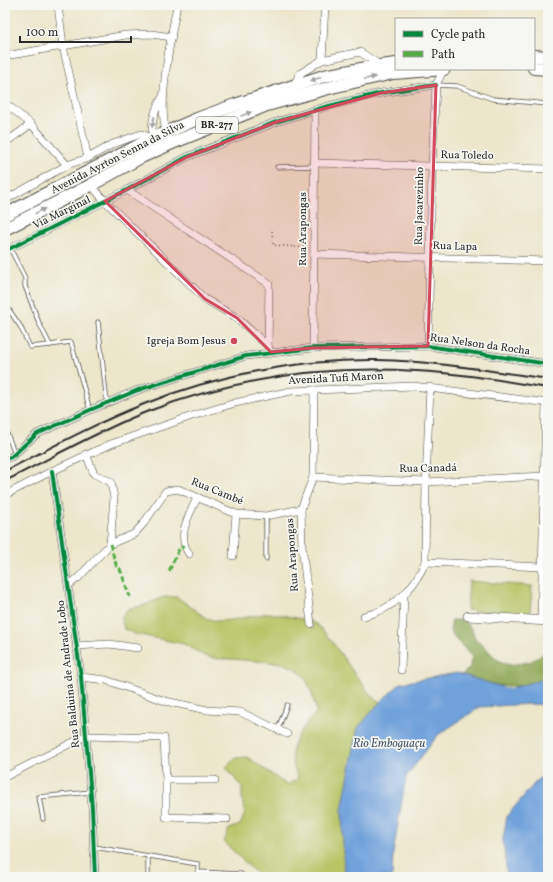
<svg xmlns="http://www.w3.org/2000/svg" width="553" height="882" font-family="Vollkorn,serif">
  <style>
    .green { fill: #b8c466; stroke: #727848 }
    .forest { fill: #92aa5b; stroke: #5e6a43 }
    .water { fill: #71a1db; stroke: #4e6683 }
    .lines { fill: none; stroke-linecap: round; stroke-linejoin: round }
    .service-casing { stroke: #484743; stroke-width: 5 }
    .minor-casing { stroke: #484743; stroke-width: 8 }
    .tertiary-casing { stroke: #484743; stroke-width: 10 }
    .trunk-casing { stroke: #484743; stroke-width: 14 }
    .path { stroke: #484743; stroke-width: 1.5; stroke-dasharray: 1 3; stroke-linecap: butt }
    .service { stroke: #fff; stroke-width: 3.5 }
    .minor { stroke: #fff; stroke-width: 7 }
    .tertiary { stroke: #fff; stroke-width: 9 }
    .trunk { stroke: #fff; stroke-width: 12 }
    .rail { stroke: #2b2b2b; stroke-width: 2 }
    .quiet { stroke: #54ab44; stroke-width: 3; stroke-dasharray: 6 3; stroke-linecap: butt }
    .cycleway-casing { stroke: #f6f6f2; stroke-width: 6 }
    .cycleway { stroke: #00873e; stroke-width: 4 }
    .oneway { fill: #a0a0a0 }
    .marked { fill: #d1495b; fill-opacity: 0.2; stroke: #d1495b; stroke-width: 3; stroke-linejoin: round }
    .poi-dot { fill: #d1495b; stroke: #f6f6f2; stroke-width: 1.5 }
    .labels { text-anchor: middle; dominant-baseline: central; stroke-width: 3.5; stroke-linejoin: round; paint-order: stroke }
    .shield { fill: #f6f6f2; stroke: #686867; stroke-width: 1 }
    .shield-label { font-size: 10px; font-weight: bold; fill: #2b2b2b }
    .street-label { font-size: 11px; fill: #2b2b2b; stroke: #f6f6f2 }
    .poi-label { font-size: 11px; fill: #2b2b2b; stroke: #f6f6f2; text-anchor: end }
    .water-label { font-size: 12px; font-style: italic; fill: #475a71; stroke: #f6f6f2 }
  </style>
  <rect width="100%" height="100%" fill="#f6f6f2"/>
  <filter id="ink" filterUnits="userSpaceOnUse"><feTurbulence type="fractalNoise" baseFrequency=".025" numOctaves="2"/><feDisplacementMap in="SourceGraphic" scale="8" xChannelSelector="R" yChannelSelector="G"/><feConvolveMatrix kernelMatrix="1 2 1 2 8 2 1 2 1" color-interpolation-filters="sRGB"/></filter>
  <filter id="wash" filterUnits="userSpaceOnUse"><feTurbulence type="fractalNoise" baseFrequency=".012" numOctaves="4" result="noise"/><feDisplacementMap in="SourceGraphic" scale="16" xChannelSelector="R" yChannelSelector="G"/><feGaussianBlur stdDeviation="0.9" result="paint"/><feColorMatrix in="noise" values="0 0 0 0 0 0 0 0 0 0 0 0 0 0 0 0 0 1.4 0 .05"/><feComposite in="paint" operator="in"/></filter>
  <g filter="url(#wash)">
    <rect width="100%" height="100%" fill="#ece6ca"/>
    <g class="green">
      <polygon points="469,581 532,586 530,615 467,610"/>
      <path d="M164,597H177L206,618L217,621L231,620L269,613L282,615L306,620L318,625L333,643L354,673L371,695L380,702L358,728L342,810L344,877H260L224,842L229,829L240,825L245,813L242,800V788L226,767L235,758L247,757L287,785L298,779C296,772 292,763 292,755C292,742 307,720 317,712L310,688L304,676L294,668L282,663L231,659H218L205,656L184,644L135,634L124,629L121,617L130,608L142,606Z"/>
    </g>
    <polygon class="forest" points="452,620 463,620 471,628 475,638 498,660 509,665 530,662 548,651 548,683 524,686 468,685 463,674 470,667 472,656 456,640 450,631"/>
    <g class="water">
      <polygon points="457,673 508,689 548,678 548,705 530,704 480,707 438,735 406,777 393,853 392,877 344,877 342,810 358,728 380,702 401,683"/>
      <polygon points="548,776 548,877 507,877 503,839 507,816 539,778"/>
    </g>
  </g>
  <g filter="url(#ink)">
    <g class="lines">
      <defs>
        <g id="service">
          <polyline points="436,85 457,86 493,99 548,104"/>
          <polyline points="277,167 314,166"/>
          <polyline points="10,248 25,278 25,286 39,323 50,345 71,342 90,410"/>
          <polyline points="5,304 20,326 30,347 50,345"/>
          <polyline points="98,322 107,403"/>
          <polyline points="5,429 15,454"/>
          <polyline points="266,516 266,559"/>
          <polyline points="278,729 287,705"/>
          <polyline points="43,819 39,797 91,792"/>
          <polyline points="94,847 198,864 198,872 241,874"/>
          <polyline points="148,877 148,856"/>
        </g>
        <g id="minor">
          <polyline points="58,5 63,46 88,158"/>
          <polyline points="5,56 126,35 151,34 172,37"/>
          <polyline points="322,60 325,5"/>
          <polyline points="293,86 301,73 322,60 360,52 380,65"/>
          <polyline points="5,103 31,124 67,165"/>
          <path d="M168,135C155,112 172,33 177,5"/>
          <path d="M154,141C149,125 155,109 163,96"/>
          <polyline points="5,143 31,124"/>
          <polyline points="314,163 548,169"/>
          <polyline points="91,185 105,201 205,299 237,318 268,346"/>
          <polyline points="127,190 269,284 268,346 269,348"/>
          <polyline points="5,200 67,165 88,158 113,144 141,134 153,138"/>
          <polyline points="5,251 127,190 187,157 276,122 325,107 381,93 436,85"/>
          <polyline points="314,254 548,261"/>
          <polyline points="428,346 432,166 436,85 444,69"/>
          <polyline points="313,348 315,110"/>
          <polyline points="86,454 94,474 111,482 114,498 110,544"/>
          <polyline points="5,459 11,457 37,434 90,410 138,390 246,356 313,348 428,346 548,364"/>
          <polyline points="52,471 81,677 92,808 95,877"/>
          <polyline points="313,477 426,482 544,476"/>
          <polyline points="5,495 52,471 111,444 192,416 235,403 291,391 413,386 548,403"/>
          <path d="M189,554C176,535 189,516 197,498"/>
          <polyline points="233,556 236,514"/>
          <polyline points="425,562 542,567"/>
          <polyline points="69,585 78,578 110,544 134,534 144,523 166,491 178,489 236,514 266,516 301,509"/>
          <path d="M364,616C392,610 415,589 425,562L426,482L430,387"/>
          <polyline points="541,620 546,403"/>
          <polyline points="311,624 302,546 301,509 313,477 314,390"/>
          <polyline points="76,646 109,644 138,648"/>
          <polyline points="401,670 404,595"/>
          <polyline points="81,677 106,680 165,701 207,710 240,712 287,734"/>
          <polyline points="5,777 85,736 164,738 166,780 166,817 227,819"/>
          <polyline points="166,780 215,780"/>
        </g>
        <polyline id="tertiary" points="468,616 548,621"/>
        <g id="trunk">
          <polyline points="534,56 548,57"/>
          <polyline points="534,68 548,69"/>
          <polyline points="5,215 151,139 197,119 235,105 324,76 372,67 396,64"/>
          <polyline points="5,229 91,185 141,157 172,143 267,105 332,87 393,73 444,69"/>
        </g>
      </defs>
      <use href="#service" class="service-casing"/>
      <use href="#minor" class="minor-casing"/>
      <use href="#tertiary" class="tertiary-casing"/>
      <use href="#trunk" class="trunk-casing"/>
      <polyline class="path" points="272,231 273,245 308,248"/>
      <use href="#service" class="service"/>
      <use href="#minor" class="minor"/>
      <use href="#tertiary" class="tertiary"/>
      <use href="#trunk" class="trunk"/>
      <g class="rail">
        <path d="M5,471C50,448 96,423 144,404C217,375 298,359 377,360C435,361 491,371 548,379"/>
        <path d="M5,481C51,458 98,431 146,412C232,379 325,365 416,371C460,373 504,381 548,388"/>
      </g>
      <g class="quiet">
        <polyline points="110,544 117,568 120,569 130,597"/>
        <polyline points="169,571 180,547 184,547"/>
      </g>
      <defs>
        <g id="cycleway">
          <polyline points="5,251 127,190 187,157 276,122 325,107 381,93 436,85"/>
          <polyline points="5,459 11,457 37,434 90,410 138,390 246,356 313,348 428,346 548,364"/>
          <polyline points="52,471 81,677 92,808 95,877"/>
        </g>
      </defs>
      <use href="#cycleway" class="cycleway-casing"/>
      <use href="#cycleway" class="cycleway"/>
    </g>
    <defs><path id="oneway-solid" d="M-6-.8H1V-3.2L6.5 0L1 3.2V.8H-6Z"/></defs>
    <g class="oneway">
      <use href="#oneway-solid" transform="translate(370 78) rotate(-13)"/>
      <use href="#oneway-solid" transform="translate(316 79) rotate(162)"/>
      <use href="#oneway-solid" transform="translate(246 114) rotate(-22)"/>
      <use href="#oneway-solid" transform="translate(153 122) rotate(100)"/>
      <use href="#oneway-solid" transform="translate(40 211) rotate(-27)"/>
    </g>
  </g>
  <path class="marked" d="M436,85L428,346L313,348L271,352L237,318L205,299L105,201L187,157L276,122L381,93Z"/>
  <circle class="poi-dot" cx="234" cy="341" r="4"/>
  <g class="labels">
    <rect class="shield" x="196" y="117" width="42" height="16" rx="3"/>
    <g class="shield-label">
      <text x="217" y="125">BR-277</text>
    </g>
    <g class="street-label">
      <text transform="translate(467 156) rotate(1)">Rua Toledo</text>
      <text transform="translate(118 158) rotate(-27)">Avenida Ayrton Senna da Silva</text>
      <text transform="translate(420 206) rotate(-89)">Rua Jacarezinho</text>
      <text transform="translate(62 213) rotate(-26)">Via Marginal</text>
      <text transform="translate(303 229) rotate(-90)">Rua Arapongas</text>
      <text transform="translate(455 247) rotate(2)">Rua Lapa</text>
      <text transform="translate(480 345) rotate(8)">Rua Nelson da Rocha</text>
      <text transform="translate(336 379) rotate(-3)">Avenida Tufi Maron</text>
      <text transform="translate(428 469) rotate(-1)">Rua Canadá</text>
      <text transform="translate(217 492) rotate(22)">Rua Cambé</text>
      <text transform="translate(293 555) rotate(-94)">Rua Arapongas</text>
      <text transform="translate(69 674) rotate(-96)">Rua Balduina de Andrade Lobo</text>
    </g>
    <g class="poi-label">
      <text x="226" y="341">Igreja Bom Jesus</text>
    </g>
    <g class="water-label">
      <text x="389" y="744">Rio Emboguaçu</text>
    </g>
  </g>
  <rect width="553" height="882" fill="none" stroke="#f6f6f2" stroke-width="20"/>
  <rect x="395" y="18" width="140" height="52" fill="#f6f6f2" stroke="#a5a5a2"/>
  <rect x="403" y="31" width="20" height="6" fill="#00873e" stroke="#a5a5a2"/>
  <text x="431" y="38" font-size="12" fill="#2b2b2b">Cycle path</text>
  <rect x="403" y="51" width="20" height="6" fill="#54ab44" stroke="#a5a5a2"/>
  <text x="431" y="58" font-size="12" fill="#2b2b2b">Path</text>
  <path d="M20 36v6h111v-6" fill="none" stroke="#2b2b2b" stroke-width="2"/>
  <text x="26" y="36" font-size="12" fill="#2b2b2b" stroke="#f6f6f2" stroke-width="3" paint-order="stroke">100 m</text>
</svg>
